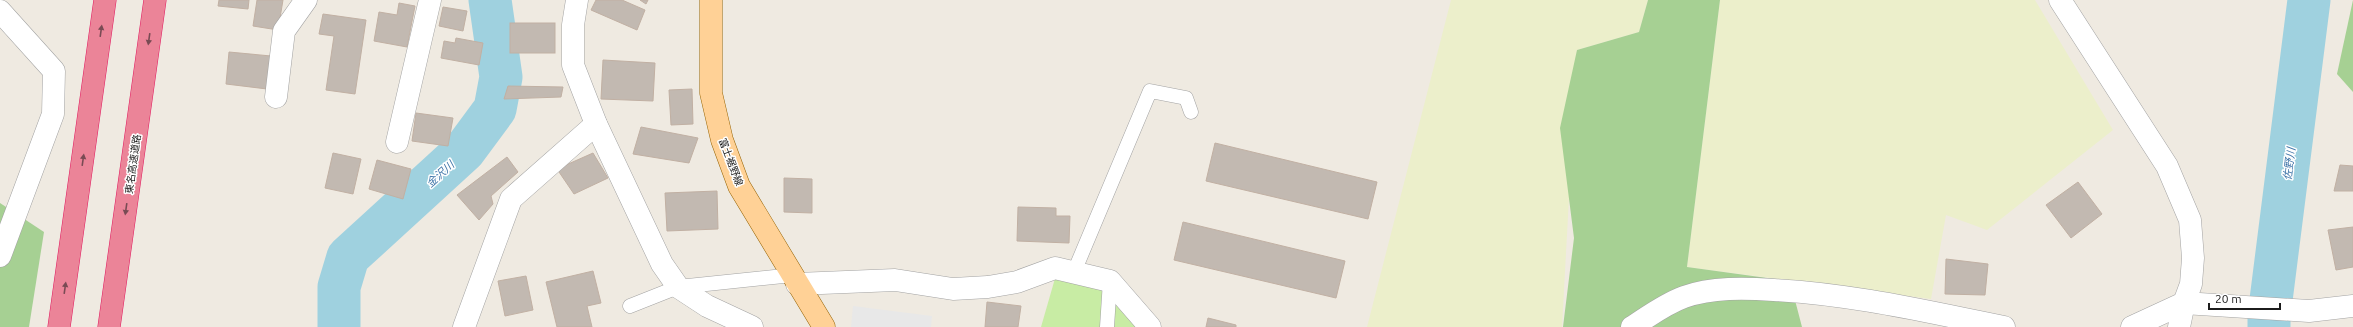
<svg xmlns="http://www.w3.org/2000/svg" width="2353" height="327" font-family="Ubuntu,'Noto Sans JP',sans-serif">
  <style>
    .farmland { fill: #ecefcb }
    .grass { fill: #c8eca4 }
    .forest { fill: #a6d093 }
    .parking { fill: #e8e8e8 }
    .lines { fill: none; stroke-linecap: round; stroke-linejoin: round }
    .river { stroke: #9fd1df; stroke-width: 43 }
    .building { fill: #c2b9b1; stroke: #c1b0a3 }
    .service-casing { stroke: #a3a3a3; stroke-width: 15 }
    .minor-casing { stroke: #a3a3a3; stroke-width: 23 }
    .tertiary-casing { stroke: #a3a3a3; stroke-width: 23 }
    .primary-casing { stroke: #956200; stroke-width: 23 }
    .motorway-casing { stroke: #e11a60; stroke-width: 23 }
    .service { stroke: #fff; stroke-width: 14 }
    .minor { stroke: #fff; stroke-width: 22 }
    .tertiary { stroke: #fff; stroke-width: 22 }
    .primary { stroke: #ffd196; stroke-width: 22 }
    .motorway { stroke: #eb8498; stroke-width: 22 }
    .oneway { fill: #794b54 }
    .labels { text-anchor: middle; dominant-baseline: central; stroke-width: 3; stroke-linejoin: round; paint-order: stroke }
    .street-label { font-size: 10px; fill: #1c1c1c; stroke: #fff }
    .water-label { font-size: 11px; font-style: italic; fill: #4176a9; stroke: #fff }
  </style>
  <rect width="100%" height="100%" fill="#efeae1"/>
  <g class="farmland">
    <polygon points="1451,0 1648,0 1639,32 1577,50 1562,327 1367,327"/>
    <polygon points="1720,0 2035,0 2113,130 1987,230 1946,215 1931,299 1687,267"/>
  </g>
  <polygon class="grass" points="1056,275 1103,288 1141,327 1041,327"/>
  <g class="forest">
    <polygon points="1648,0 1720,0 1687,267 1790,281 1802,327 1563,327 1574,238 1560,128 1577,50 1639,32"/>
    <polygon points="2353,0 2353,92 2337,74"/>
    <polygon points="0,203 44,232 29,327 0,327"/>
  </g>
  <polygon class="parking" points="853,306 932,316 931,327 851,327"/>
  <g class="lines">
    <g class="river">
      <polyline points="339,327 339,287 348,257 464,151 495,109 501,77 490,0"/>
      <polyline points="2269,327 2269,316 2309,0"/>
    </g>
  </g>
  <g class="building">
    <polygon points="219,0 249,0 248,9 218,6"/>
    <polygon points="257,0 283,0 278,30 253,26"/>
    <polygon points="596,0 622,0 645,10 637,30 591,10"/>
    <polygon points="640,0 648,0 646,4"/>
    <polygon points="399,3 415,6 407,47 374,41 379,12 397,15"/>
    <polygon points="443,7 467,11 463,31 439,26"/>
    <polygon points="323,14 366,20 355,94 326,90 334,36 319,34"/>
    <rect x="510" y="23" width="45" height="30"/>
    <polygon points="456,38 483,43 479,65 441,58 444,41 455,43"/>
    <polygon points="229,52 271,56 267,89 226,84"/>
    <polygon points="603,60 655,63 653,101 601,99"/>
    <polygon points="508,86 563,87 561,97 504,99"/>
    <polygon points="692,89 693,124 671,125 669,90"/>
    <polygon points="416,113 453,118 448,146 412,141"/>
    <polygon points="641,127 698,138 689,163 633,154"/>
    <polygon points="1215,143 1377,182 1368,219 1206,181"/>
    <polygon points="333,153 361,159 353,194 325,188"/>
    <polygon points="593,153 608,178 574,194 557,169"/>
    <polygon points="507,157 518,172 491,196 493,204 479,220 457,195"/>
    <polygon points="377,160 411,169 403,199 369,189"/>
    <polygon points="2340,165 2353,166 2353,191 2334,191"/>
    <polygon points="784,178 812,179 812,213 784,212"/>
    <polygon points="2078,182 2102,214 2071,238 2046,205"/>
    <polygon points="717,191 718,229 667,231 665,193"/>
    <polygon points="1018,207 1056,208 1056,216 1070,216 1069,243 1017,241"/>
    <polygon points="1183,222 1345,261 1336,298 1174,260"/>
    <polygon points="2353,227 2353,267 2336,270 2328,230"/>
    <polygon points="1946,259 1988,264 1985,295 1945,294"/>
    <polygon points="593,271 601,303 587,306 592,327 557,327 546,282"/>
    <polygon points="526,276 533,310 505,316 498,281"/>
    <polygon points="987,302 1021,306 1018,327 985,327"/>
    <polygon points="1208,318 1236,325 1236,327 1206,327"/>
  </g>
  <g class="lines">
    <defs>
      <g id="service">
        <polyline points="1074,272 1150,91 1186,98 1191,112"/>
        <polyline points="630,306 678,287 793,275"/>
        <polyline points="1107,327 1110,281"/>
      </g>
      <g id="minor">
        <polyline points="577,0 573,25 573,65 596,124 662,264 678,287 707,306 752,327"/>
        <polyline points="2060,0 2167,166 2190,220 2193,258 2191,284 2184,303"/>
        <polyline points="0,11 54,71 53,114 0,256"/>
        <polyline points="276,97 284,31 306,0"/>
        <polyline points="397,142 430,0"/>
        <polyline points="797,284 895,280 953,289 988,287 1017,282 1055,268 1110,281 1150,327"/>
        <polyline points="464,327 511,199 596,124"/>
        <path d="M1632,327C1649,316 1665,304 1684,297C1712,287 1745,288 1774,290C1852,294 1928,312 2004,327"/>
        <polyline points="2132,327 2184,303 2309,311 2353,306"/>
      </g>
      <polyline id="tertiary" points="2179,327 2184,303"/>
      <polyline id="primary" points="711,0 711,93 722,140 739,186 824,327"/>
      <g id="motorway">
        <polyline points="59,327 105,0"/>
        <polyline points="109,327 155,0"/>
      </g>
    </defs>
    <use href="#service" class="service-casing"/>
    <use href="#minor" class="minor-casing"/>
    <use href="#tertiary" class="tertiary-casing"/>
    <use href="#primary" class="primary-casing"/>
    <use href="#motorway" class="motorway-casing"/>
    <use href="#service" class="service"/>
    <use href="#minor" class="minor"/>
    <use href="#tertiary" class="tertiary"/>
    <use href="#primary" class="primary"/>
    <use href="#motorway" class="motorway"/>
  </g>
  <defs><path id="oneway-solid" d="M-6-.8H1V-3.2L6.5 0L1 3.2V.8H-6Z"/></defs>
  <g class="oneway">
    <use href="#oneway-solid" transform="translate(101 31) rotate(-82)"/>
    <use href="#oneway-solid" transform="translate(149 39) rotate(98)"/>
    <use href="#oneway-solid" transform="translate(83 160) rotate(-82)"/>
    <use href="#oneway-solid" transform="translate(126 209) rotate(98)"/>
    <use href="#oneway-solid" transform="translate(65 288) rotate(-82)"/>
  </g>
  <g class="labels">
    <g class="street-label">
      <text transform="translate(731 162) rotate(69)">富士裾野線</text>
      <text transform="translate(133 164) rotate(-82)">東名高速道路</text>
    </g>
    <g class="water-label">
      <text transform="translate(2289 164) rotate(-83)">佐野川</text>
      <text transform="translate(440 174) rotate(-42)">金沢川</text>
    </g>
  </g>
  <path d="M2209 303v6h71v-6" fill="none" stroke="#1c1c1c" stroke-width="2"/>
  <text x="2215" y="303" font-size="12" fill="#1c1c1c" stroke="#ffffff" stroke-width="3" paint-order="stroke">20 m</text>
</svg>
